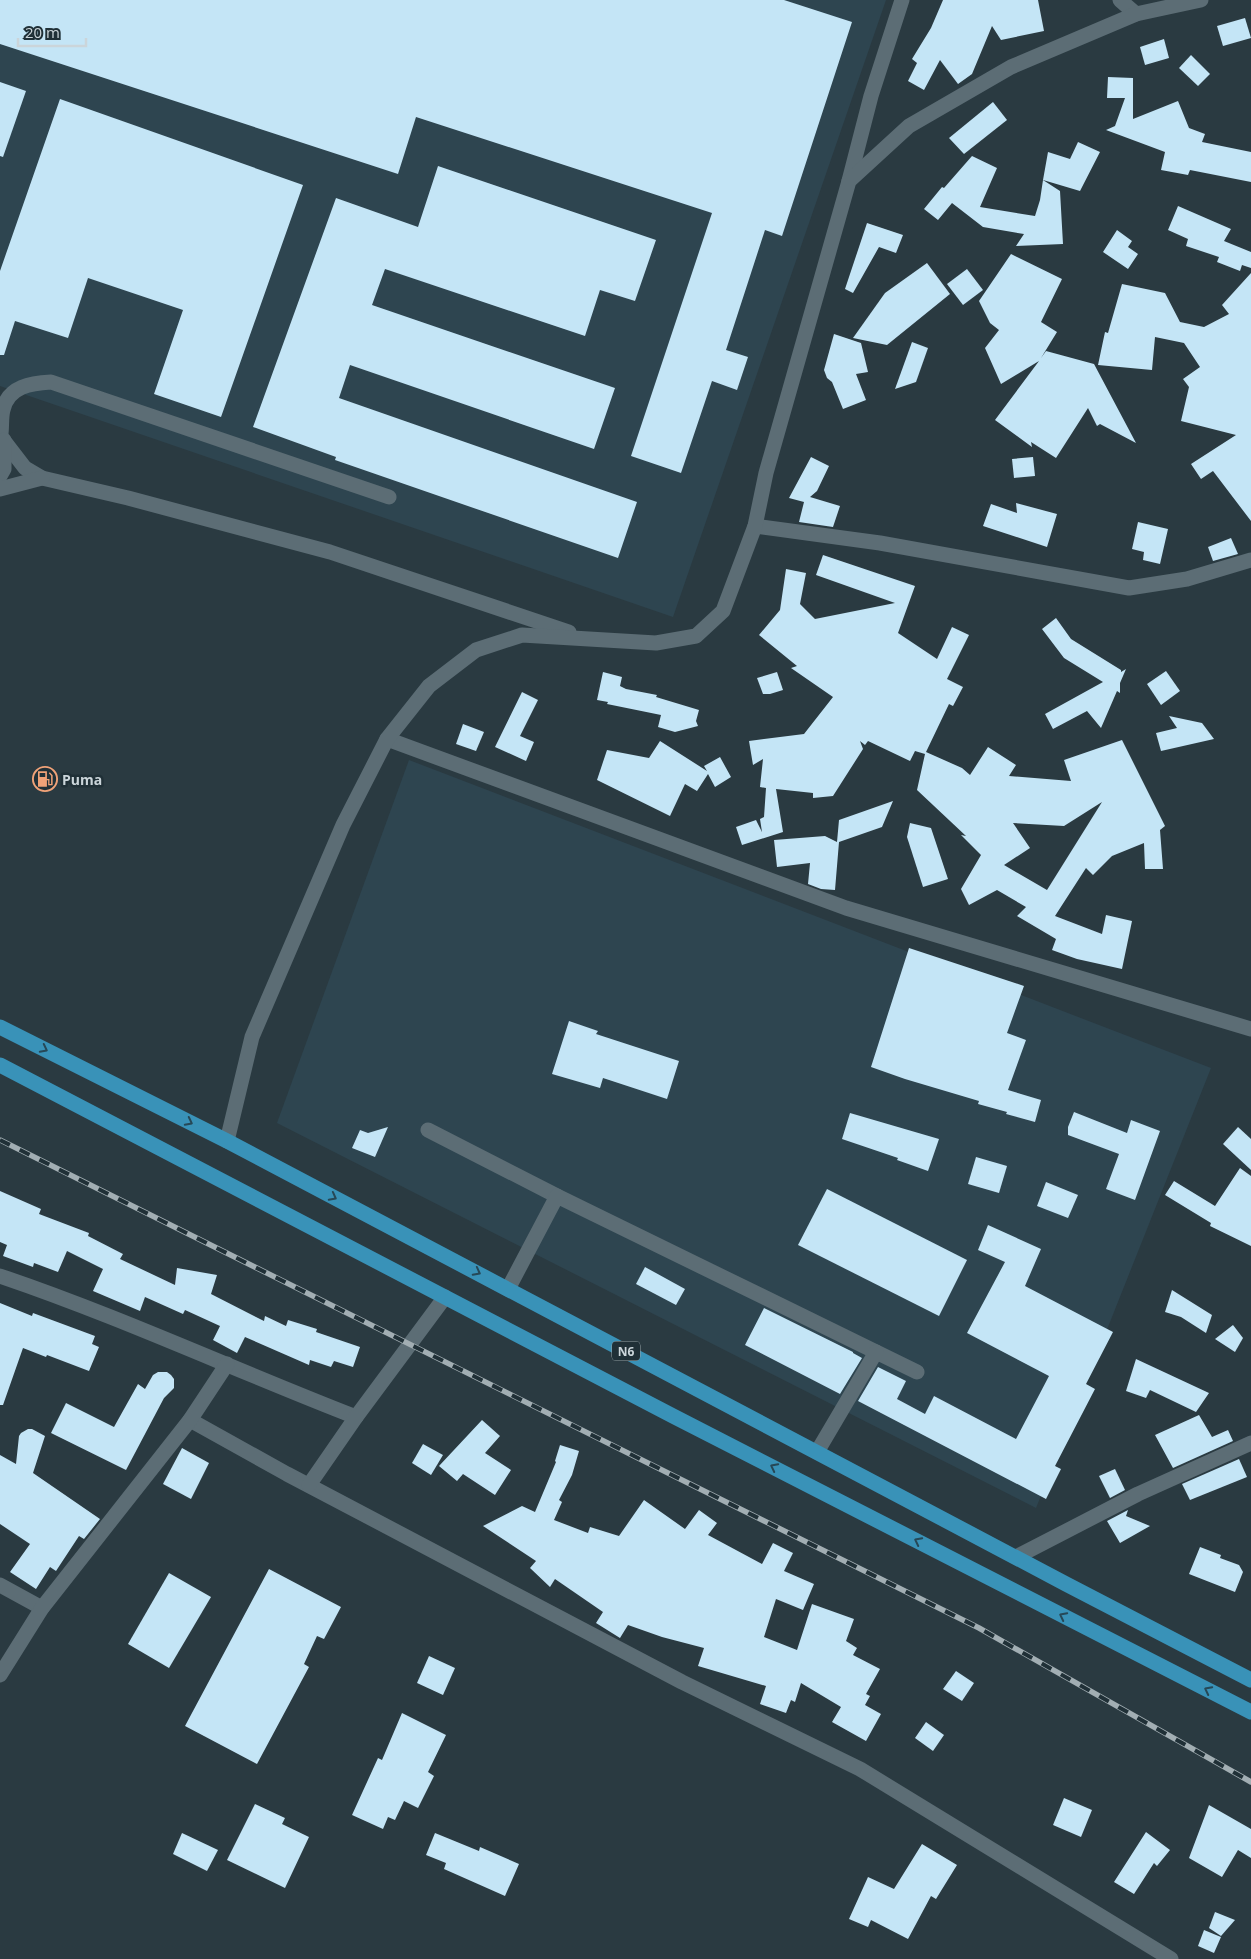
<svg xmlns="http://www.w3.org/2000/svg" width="1251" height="1959" font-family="'Open Sans',sans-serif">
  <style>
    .built { fill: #2e4550 }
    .building { fill: #c4e5f6; fill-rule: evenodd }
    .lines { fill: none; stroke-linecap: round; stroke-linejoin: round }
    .minor { stroke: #5c6d75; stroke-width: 15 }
    .highway { stroke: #3992b8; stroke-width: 15 }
    .rail-casing { stroke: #a2aeb3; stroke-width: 5.5 }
    .rail { stroke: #203037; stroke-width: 4; stroke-dasharray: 11; stroke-linecap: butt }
    .oneway { stroke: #264857 }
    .labels { text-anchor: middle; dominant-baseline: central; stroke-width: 5; stroke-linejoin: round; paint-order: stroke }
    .shield { fill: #203037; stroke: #98a4a9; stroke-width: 1 }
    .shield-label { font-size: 12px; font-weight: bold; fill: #cbd5da }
    .poi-label { font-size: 14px; font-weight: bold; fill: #cbd5da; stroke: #203037; text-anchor: start }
  </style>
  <rect width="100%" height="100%" fill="#2a3a41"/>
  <g class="built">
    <polygon points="0,0 886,0 673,617 0,386"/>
    <polygon points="409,760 1211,1068 1036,1508 277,1123"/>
  </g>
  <g class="building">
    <polygon points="0,0 784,0 852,22 782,236 765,230 726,350 748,357 737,390 712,381 681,473 631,456 712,213 416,117 398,174 0,44"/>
    <polygon points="943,0 1038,0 1044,31 1001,40 992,26 972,74 958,84 940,60 924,90 908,81 917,63 912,59 931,28"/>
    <polygon points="1245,18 1251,38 1223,46 1217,26"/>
    <polygon points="1164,39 1169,58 1145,65 1140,47"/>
    <polygon points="1191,55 1210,74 1198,86 1179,68"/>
    <polygon points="1108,77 1133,78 1133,119 1178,101 1189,128 1205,134 1202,142 1251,152 1251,182 1190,170 1188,175 1161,170 1165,152 1106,130 1115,126 1125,98 1107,98"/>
    <polygon points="0,82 26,91 3,157 0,156"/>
    <polygon points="60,99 303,185 221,417 154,394 183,310 88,278 68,338 15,321 4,355 0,355 0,271"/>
    <polygon points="993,102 1007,120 964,154 949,138"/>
    <polygon points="1078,142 1100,152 1080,191 1043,180 1048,152 1070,159"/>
    <polygon points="972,156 997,168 980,207 1035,216 1040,200 1043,180 1060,191 1063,244 1016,246 1024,234 983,227 952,203 938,220 924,209 942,187 944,188"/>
    <polygon points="438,166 656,240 635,301 600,290 585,336 385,269 372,305 615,388 594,449 350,365 339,398 637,502 618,558 335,460 336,457 253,427 336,198 418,227"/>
    <polygon points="1178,206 1231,229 1224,241 1251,252 1251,268 1242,265 1240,271 1217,262 1219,257 1186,246 1188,239 1168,230"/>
    <polygon points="867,223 903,235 896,253 879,247 853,293 845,289"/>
    <polygon points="1117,230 1132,241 1128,247 1138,254 1128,269 1103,252"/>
    <polygon points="1011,254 1062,279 1041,322 1057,332 1041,358 1046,351 1094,364 1136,443 1100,424 1097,426 1088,408 1056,458 1031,442 1032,447 995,420 1039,361 1001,384 985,348 999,330 990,323 979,301"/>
    <polygon points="927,263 950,294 887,345 853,338 885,293"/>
    <polygon points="967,269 983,290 963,305 947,284"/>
    <polygon points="1251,273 1251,521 1213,471 1201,479 1191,464 1236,435 1181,421 1189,387 1183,379 1200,367 1184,343 1155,337 1152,370 1098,365 1105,332 1108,333 1122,284 1165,293 1180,322 1204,327 1229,314 1222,305"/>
    <polygon points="834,334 861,343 868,372 856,374 866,400 843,409 832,382 827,378 824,370"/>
    <polygon points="912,342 928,348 916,382 895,389"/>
    <polygon points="811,457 829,466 817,491 810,497 840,506 833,527 799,522 804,502 789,498"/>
    <polygon points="1033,457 1035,476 1014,478 1012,459"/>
    <polygon points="1016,503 1057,514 1047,547 983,526 991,504 1017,513"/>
    <polygon points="1138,522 1168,529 1160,564 1143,560 1144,552 1132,549"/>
    <polygon points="1231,538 1238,554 1213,561 1208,547"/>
    <path d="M823,555L915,586L898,633L937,659L952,627L969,635L947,679L963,687L953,706L949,704L926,752L962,768L970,775L988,747L1016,765L1009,776L1071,781L1064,760L1122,740L1165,826L1160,830L1163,869H1145L1144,843L1112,856L1093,875L1086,868L1055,916L1102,934L1106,915L1132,921L1122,969L1077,959L1052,950L1056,939L1017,916L1026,907L997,890L969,905L961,889L981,855L961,835L966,836L917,790L925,754L915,751L910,761L868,741L865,745L860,741L863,749L833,796L813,798V793L776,789L783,832L742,845L736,827L756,820L762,832L760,819L764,817L766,788L760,787L763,759L753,765L749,741L804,734L833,697L791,668L797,666L759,635L780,610L786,569L806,573L800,604L815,619L895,603L816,575ZM1102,802L1047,890L1004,865L1030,848L1013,823L1064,826Z"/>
    <polygon points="1056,618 1071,639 1121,670 1121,672 1126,669 1120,683 1120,693 1117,691 1101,728 1087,711 1053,729 1045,714 1103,682 1064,658 1042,629"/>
    <polygon points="1166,671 1180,691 1161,705 1147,684"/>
    <polygon points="603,672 622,677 620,686 626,689 657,695 656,697 699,710 696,721 698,726 675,732 658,727 661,715 607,704 608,702 597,700"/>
    <polygon points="777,672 783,690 770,694 763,694 757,678"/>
    <polygon points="522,692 538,700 520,736 534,742 526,761 495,747"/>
    <polygon points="1169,716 1202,723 1214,739 1161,751 1156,733 1177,728"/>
    <polygon points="463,724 484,732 476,751 456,744"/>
    <polygon points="660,741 707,771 704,766 720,757 731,777 715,787 708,774 697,791 685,784 670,816 597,780 607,750 649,758"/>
    <polygon points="893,801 882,827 839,842 835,890 821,889 808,884 810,863 777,867 774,840 825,836 837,842 839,820"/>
    <polygon points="910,823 931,828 948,879 923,887 907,837"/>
    <polygon points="909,948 1024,986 1007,1033 1026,1040 1008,1090 1041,1100 1035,1122 1006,1114 1007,1112 978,1104 979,1101 905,1079 871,1067"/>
    <polygon points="569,1021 598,1031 596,1034 679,1061 667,1099 603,1078 600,1088 552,1074"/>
    <polygon points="1074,1112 1127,1133 1131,1120 1160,1131 1135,1200 1106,1189 1119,1154 1068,1135 1068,1127"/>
    <polygon points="850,1113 939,1139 928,1171 897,1160 898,1158 842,1139"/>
    <polygon points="388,1127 375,1157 352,1148 360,1130 368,1133"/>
    <polygon points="1238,1127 1251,1139 1251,1170 1223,1144"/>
    <polygon points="976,1157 1007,1166 999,1193 968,1184"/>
    <polygon points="1240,1168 1251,1176 1251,1246 1210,1226 1211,1223 1165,1195 1174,1181 1215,1206"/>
    <polygon points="1046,1182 1078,1195 1068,1218 1037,1206"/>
    <polygon points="827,1189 967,1260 939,1316 798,1245"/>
    <polygon points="0,1191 41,1209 39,1214 89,1233 88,1236 123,1254 120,1259 175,1285 177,1268 217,1275 211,1294 264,1321 265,1316 286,1326 288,1320 317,1329 316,1332 360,1347 353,1367 334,1361 331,1367 310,1360 309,1365 245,1337 237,1353 213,1340 220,1326 185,1310 183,1314 145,1297 140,1311 93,1291 103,1269 67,1251 58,1272 34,1263 33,1267 3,1256 7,1245 0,1242"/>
    <polygon points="988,1225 1041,1249 1025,1286 1113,1332 1086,1384 1095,1389 1055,1466 1061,1469 1046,1499 858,1401 878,1367 906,1381 897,1399 925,1414 934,1396 1016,1439 1049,1376 967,1333 1005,1262 978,1250"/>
    <polygon points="645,1267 685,1289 676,1305 636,1284"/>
    <polygon points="1172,1290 1212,1315 1206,1333 1181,1317 1165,1312"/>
    <polygon points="0,1303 32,1316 33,1313 95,1336 92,1344 99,1347 89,1371 47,1355 46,1357 23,1348 3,1405 0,1405"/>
    <polygon points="764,1308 853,1352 853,1353 862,1358 840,1394 745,1345"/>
    <polygon points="1233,1325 1243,1338 1235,1352 1215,1339"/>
    <polygon points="1136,1359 1209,1393 1196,1412 1150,1390 1146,1398 1126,1391"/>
    <polygon points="158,1372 167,1372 171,1375 174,1379 174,1388 164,1398 126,1470 51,1433 66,1403 114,1427 138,1384 145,1389 153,1375"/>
    <polygon points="1199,1415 1212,1437 1228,1430 1233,1441 1173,1468 1155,1435"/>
    <polygon points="482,1420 500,1436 485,1453 511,1470 495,1495 463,1474 457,1481 439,1466"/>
    <polygon points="28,1429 32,1429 45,1436 33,1473 100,1519 84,1539 79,1536 56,1571 50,1567 36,1589 10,1572 30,1544 0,1524 0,1455 16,1464 19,1436 21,1433"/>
    <polygon points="423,1444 443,1455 431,1475 412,1463"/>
    <polygon points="560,1445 579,1451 572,1475 559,1500 562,1502 554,1520 588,1533 590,1527 619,1536 644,1500 685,1529 699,1510 717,1523 708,1535 762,1564 773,1543 793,1553 784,1571 814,1584 803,1610 776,1599 764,1637 797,1650 812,1604 854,1619 846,1641 857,1648 853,1655 880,1669 866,1694 870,1696 865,1705 881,1714 866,1741 832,1722 841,1707 801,1683 795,1702 791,1700 786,1713 760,1704 766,1686 698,1666 704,1648 662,1637 628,1625 620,1638 596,1623 603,1612 555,1579 550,1587 530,1568 536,1561 483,1526 522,1506 535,1512 556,1462 555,1461"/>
    <polygon points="182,1448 209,1463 191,1499 163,1484"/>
    <polygon points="1239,1459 1247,1477 1190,1500 1182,1484"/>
    <polygon points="1115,1469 1125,1490 1110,1498 1099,1476"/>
    <polygon points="1128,1510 1126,1516 1150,1526 1120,1543 1107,1521"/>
    <polygon points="1200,1547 1221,1555 1220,1558 1239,1565 1243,1572 1235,1592 1189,1574"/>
    <polygon points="269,1569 341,1607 324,1639 317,1636 304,1664 309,1667 257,1764 185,1726"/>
    <polygon points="169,1573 211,1597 169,1668 128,1644"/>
    <polygon points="429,1656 455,1668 443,1695 417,1683"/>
    <polygon points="956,1671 974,1683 962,1701 943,1689"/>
    <polygon points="402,1713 446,1735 428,1772 434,1776 418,1808 404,1801 395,1820 388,1817 383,1829 352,1815 378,1758 382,1760"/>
    <polygon points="926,1722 944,1735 933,1751 915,1738"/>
    <polygon points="1064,1798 1092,1810 1081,1837 1053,1825"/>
    <polygon points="255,1804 285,1818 282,1824 309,1837 285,1888 227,1860"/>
    <polygon points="1209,1805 1251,1829 1251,1858 1238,1850 1222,1877 1189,1858"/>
    <polygon points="1146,1832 1170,1850 1157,1866 1154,1863 1134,1894 1114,1882"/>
    <polygon points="182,1833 218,1850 207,1871 173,1854"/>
    <polygon points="435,1833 479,1851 480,1847 519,1864 505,1896 444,1869 446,1863 426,1855"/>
    <polygon points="922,1844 957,1865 936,1899 931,1896 908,1939 871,1920 868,1927 849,1919 868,1877 894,1889"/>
    <polygon points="1215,1912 1235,1920 1221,1936 1209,1928"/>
    <polygon points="1204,1930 1221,1937 1214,1953 1198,1946"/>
  </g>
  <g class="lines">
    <g class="minor">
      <polyline points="1120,0 1136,14"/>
      <polyline points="849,181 871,96 902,0"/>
      <path d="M1,434C2,426 1,417 3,410C8,386 32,383 51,382L389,497"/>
      <polyline points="5,442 25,468 42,478 128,498 330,552 569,632"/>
      <polyline points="0,476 4,469 4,440"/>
      <polyline points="0,489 42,478"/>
      <polyline points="755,526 880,543 1129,588 1187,579 1251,560"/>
      <polyline points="387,739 846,908 1251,1029"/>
      <polyline points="428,1130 557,1196"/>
      <polyline points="227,1141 252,1037 343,825 387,739 429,686 476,650 522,635 656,643 696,636 723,611 755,526 766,473 849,181 909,126 1011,67 1136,14 1201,0"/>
      <path d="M0,1276C121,1317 237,1371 356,1417"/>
      <polyline points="508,1289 557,1196 917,1372"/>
      <polyline points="190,1420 287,1474 682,1682 860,1769 1171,1959"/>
      <polyline points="817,1452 876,1352"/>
      <polyline points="309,1485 356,1417 445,1297"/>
      <polyline points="1016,1557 1138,1494 1251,1443"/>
      <polyline points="0,1585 42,1608"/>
      <polyline points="0,1675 42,1608 190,1420 227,1364"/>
    </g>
    <g class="highway">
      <polyline points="0,1027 227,1141 1066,1584 1251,1680"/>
      <polyline points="0,1065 673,1416 1251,1712"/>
    </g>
    <defs>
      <polyline id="rail" points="0,1140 979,1628 1251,1782"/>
    </defs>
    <use href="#rail" class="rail-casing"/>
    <use href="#rail" class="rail"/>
  </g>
  <defs><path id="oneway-chevron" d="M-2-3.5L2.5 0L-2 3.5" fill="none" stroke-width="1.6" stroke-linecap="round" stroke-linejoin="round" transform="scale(1.25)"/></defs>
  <g class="oneway">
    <use href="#oneway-chevron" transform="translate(44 1049) rotate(27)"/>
    <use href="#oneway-chevron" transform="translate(189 1122) rotate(27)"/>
    <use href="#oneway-chevron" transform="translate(333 1197) rotate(28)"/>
    <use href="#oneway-chevron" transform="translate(477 1272) rotate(28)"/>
    <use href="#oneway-chevron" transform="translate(774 1467) rotate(-153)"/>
    <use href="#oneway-chevron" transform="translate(918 1541) rotate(-153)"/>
    <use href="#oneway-chevron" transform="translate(1063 1616) rotate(-153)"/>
    <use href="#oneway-chevron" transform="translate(1208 1690) rotate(-153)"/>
  </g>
  <defs>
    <symbol id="fuel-ring" viewBox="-11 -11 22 22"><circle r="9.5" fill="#203037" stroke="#f0a278" stroke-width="1.5"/><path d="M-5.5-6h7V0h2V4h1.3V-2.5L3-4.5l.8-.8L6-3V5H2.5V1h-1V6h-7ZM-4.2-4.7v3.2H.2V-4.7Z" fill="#f0a278"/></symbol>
  </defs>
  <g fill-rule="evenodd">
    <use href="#fuel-ring" x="31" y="765" width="28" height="28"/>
  </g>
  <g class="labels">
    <rect class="shield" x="612" y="1341.5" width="28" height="19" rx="4"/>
    <g class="shield-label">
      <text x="626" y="1351">N6</text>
    </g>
    <g class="poi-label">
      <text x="62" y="779">Puma</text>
    </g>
  </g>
  <path d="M18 38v8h68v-8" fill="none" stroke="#cbd5da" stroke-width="2.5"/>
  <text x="25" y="38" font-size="15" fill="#cbd5da" stroke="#203037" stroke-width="4" paint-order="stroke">20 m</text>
</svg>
